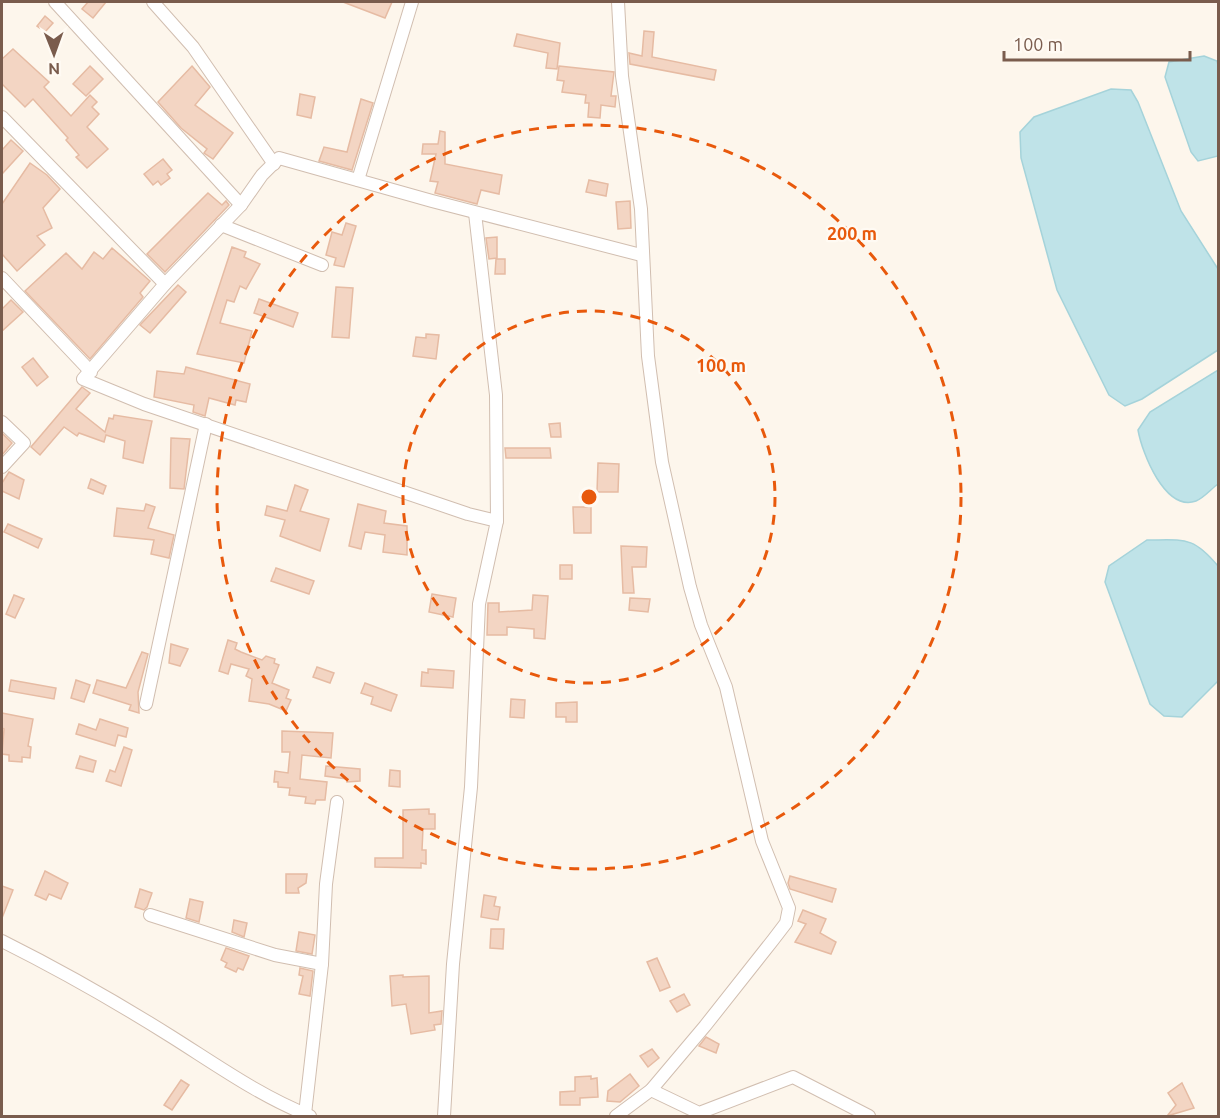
<svg xmlns="http://www.w3.org/2000/svg" width="1220" height="1118" font-family="Ubuntu,sans-serif">
  <style>
    .water { fill: #bfe3e8; stroke: #a5d3da; stroke-width: 1.5 }
    .building { fill: #f3d5c3; stroke: #e6bba3; stroke-width: 1.5 }
    .lines { fill: none; stroke-linecap: round; stroke-linejoin: round }
    .minor-casing { stroke: #d1beb0; stroke-width: 14 }
    .minor { stroke: #fff; stroke-width: 12 }
    .ring { fill: none; stroke: #e8590c; stroke-width: 3; stroke-dasharray: 10 8 }
    .centre { fill: #e8590c; stroke: #fffaf3; stroke-width: 3 }
    .ring-label { font-size: 18px; text-anchor: middle; font-weight: bold; fill: #e8590c; stroke: #fffaf3; stroke-width: 4.5; stroke-linejoin: round; paint-order: stroke }
  </style>
  <rect width="100%" height="100%" fill="#fdf6ec"/>
  <g class="water">
    <polygon points="1204,56 1217,61 1218,65 1218,156 1198,161 1191,152 1165,77 1169,62"/>
    <polygon points="1111,89 1131,90 1138,102 1181,211 1218,269 1218,350 1142,399 1125,406 1109,395 1057,290 1021,158 1020,132 1034,117"/>
    <path d="M1218,370V484C1212,488 1204,498 1196,501C1165,512 1142,453 1138,430L1150,412Z"/>
    <path d="M1147,540C1185,540 1193,536 1218,566V681L1182,717L1164,716L1150,704L1105,582L1109,566Z"/>
  </g>
  <g class="building">
    <polygon points="88,2 106,2 93,18 82,9"/>
    <polygon points="343,2 392,2 385,18"/>
    <polygon points="45,16 53,23 45,32 37,26"/>
    <polygon points="644,31 654,32 652,57 716,70 714,80 630,64 629,53 642,56"/>
    <polygon points="517,34 560,43 557,69 546,68 548,53 514,46"/>
    <polygon points="13,49 49,82 44,87 71,116 90,95 97,102 92,107 99,114 87,127 108,149 87,168 76,157 79,155 66,140 68,138 33,99 25,107 2,84 2,59"/>
    <polygon points="90,66 103,79 86,96 73,84"/>
    <polygon points="192,66 210,87 195,105 233,133 213,159 204,153 207,149 181,128 158,102"/>
    <polygon points="559,66 614,72 611,96 616,96 615,107 601,105 600,118 588,117 589,103 585,103 586,95 562,92 564,81 557,80"/>
    <polygon points="300,94 315,97 311,118 297,115"/>
    <polygon points="361,99 373,103 352,170 319,161 324,147 347,152"/>
    <polygon points="440,131 445,132 445,164 502,175 499,194 481,190 477,204 435,193 438,182 430,181 436,154 422,154 423,144 438,144"/>
    <polygon points="11,140 23,151 2,174 2,150"/>
    <polygon points="163,159 172,170 167,174 170,178 161,185 158,181 153,185 144,174"/>
    <polygon points="30,163 47,175 60,189 43,208 52,228 37,236 45,245 17,271 2,254 2,204"/>
    <polygon points="589,180 608,184 606,196 586,192"/>
    <polygon points="208,193 222,205 226,201 229,205 165,272 147,254"/>
    <polygon points="630,201 631,228 618,229 616,202"/>
    <polygon points="346,223 356,226 344,267 334,265 336,258 326,255 332,232 342,235"/>
    <polygon points="497,237 497,258 489,259 486,238"/>
    <polygon points="232,247 246,252 244,257 260,264 246,289 240,286 234,302 227,300 220,323 252,331 244,363 197,354"/>
    <polygon points="112,248 150,281 140,293 143,297 90,359 25,291 66,253 82,269 94,252 103,259"/>
    <polygon points="496,259 505,259 505,274 495,274"/>
    <polygon points="178,285 186,292 150,333 140,325"/>
    <polygon points="336,287 353,288 349,338 332,337"/>
    <polygon points="259,299 298,313 293,327 254,313"/>
    <polygon points="11,300 23,312 2,331 2,309"/>
    <polygon points="426,334 439,335 436,359 413,356 416,337 426,338"/>
    <polygon points="33,358 48,377 37,386 22,367"/>
    <polygon points="186,367 250,384 246,402 236,400 235,405 209,398 205,416 193,412 194,405 154,397 157,371 184,374"/>
    <polygon points="82,387 90,393 76,409 105,432 109,418 113,419 114,415 152,421 143,463 123,458 125,441 106,435 104,442 79,433 77,436 64,427 40,455 31,447"/>
    <polygon points="560,423 561,437 551,437 549,424"/>
    <polygon points="2,433 12,443 2,455"/>
    <polygon points="171,438 190,439 184,489 170,488"/>
    <polygon points="505,448 550,448 551,458 506,458"/>
    <polygon points="598,463 619,464 618,492 597,492"/>
    <polygon points="9,472 24,480 19,499 2,491 2,483"/>
    <polygon points="91,479 106,486 103,494 88,488"/>
    <polygon points="295,485 308,490 300,511 329,519 320,551 280,536 285,520 265,515 267,506 287,511"/>
    <polygon points="146,504 155,507 148,528 174,535 169,558 151,554 154,540 114,536 117,508 144,511"/>
    <polygon points="358,504 386,511 384,523 407,526 407,555 383,552 385,535 365,532 361,549 349,546"/>
    <polygon points="573,507 591,507 591,533 574,533"/>
    <polygon points="8,524 42,539 38,548 4,532"/>
    <polygon points="621,546 647,547 646,567 632,567 634,593 623,593"/>
    <rect x="560" y="565" width="12" height="14"/>
    <polygon points="276,568 314,581 309,594 271,581"/>
    <polygon points="432,594 456,598 453,617 429,612"/>
    <polygon points="14,595 24,599 15,618 6,614"/>
    <polygon points="533,595 548,596 545,639 534,638 534,629 507,627 507,635 487,635 488,603 499,603 499,612 532,610"/>
    <polygon points="630,598 650,599 648,612 629,610"/>
    <polygon points="228,640 237,643 235,649 241,652 262,660 266,656 275,659 274,663 279,665 272,683 289,690 286,698 291,700 286,711 269,704 249,701 252,679 246,676 249,669 231,664 228,674 219,671"/>
    <polygon points="171,644 188,649 180,666 169,663"/>
    <polygon points="142,652 148,654 138,692 139,713 129,710 131,705 93,693 97,680 126,688"/>
    <polygon points="317,667 334,673 330,683 313,677"/>
    <polygon points="428,669 454,671 453,688 421,686 422,672 428,673"/>
    <polygon points="11,680 56,688 54,699 9,691"/>
    <polygon points="76,680 90,685 84,702 71,698"/>
    <polygon points="365,683 397,695 391,711 371,704 373,697 361,693"/>
    <polygon points="511,699 525,700 524,718 510,717"/>
    <polygon points="577,702 577,722 566,722 566,717 556,717 556,703"/>
    <polygon points="2,713 33,719 28,746 31,747 30,758 22,757 22,762 9,761 9,755 2,754 4,729 2,728"/>
    <polygon points="100,719 128,728 126,737 118,735 115,746 76,734 79,724 96,730"/>
    <polygon points="282,731 333,733 331,758 302,755 300,779 327,782 325,800 316,800 315,804 305,803 306,797 289,795 290,788 278,787 278,782 274,782 275,771 288,773 290,752 282,752"/>
    <polygon points="124,747 132,750 121,786 106,781 110,770 115,772"/>
    <polygon points="80,756 96,761 93,772 76,768"/>
    <polygon points="326,766 360,769 360,781 347,782 347,779 325,776"/>
    <polygon points="390,770 400,771 400,787 389,786"/>
    <polygon points="429,809 429,814 435,814 435,829 423,829 422,850 426,850 426,864 421,863 421,868 375,867 375,858 403,858 403,810"/>
    <polygon points="45,871 68,883 61,899 49,894 46,900 35,895"/>
    <polygon points="286,874 307,874 306,883 298,888 299,893 286,893"/>
    <polygon points="790,876 836,889 832,902 790,889 788,883"/>
    <polygon points="2,886 13,890 2,918"/>
    <polygon points="140,889 152,893 147,907 144,910 135,907"/>
    <polygon points="484,895 496,897 494,906 500,907 498,920 481,917"/>
    <polygon points="190,899 203,902 199,922 186,918"/>
    <polygon points="803,910 826,919 820,933 836,942 831,954 795,942 806,924 798,921"/>
    <polygon points="234,920 247,923 244,937 232,932"/>
    <polygon points="491,929 504,929 503,949 490,948"/>
    <polygon points="299,932 315,935 312,954 296,951"/>
    <polygon points="226,948 249,956 243,970 238,968 236,972 225,967 227,963 221,960"/>
    <polygon points="657,958 670,987 660,991 647,962"/>
    <polygon points="300,968 313,971 310,996 299,994 303,976 299,975"/>
    <polygon points="403,975 403,977 429,976 429,1013 442,1011 441,1024 434,1025 435,1030 411,1034 406,1004 392,1006 390,976"/>
    <polygon points="684,994 690,1005 677,1012 670,1001"/>
    <polygon points="706,1037 719,1044 716,1053 699,1046"/>
    <polygon points="652,1049 659,1058 648,1067 640,1056"/>
    <polygon points="630,1074 639,1086 620,1102 607,1101 608,1091"/>
    <polygon points="591,1076 591,1079 597,1078 598,1097 580,1098 580,1105 560,1105 560,1092 575,1091 575,1077"/>
    <polygon points="181,1080 189,1085 172,1110 164,1105"/>
    <polygon points="1182,1083 1194,1108 1167,1116 1176,1105 1168,1093"/>
  </g>
  <g class="lines">
    <defs>
      <g id="minor">
        <polyline points="55,2 241,205"/>
        <polyline points="153,2 193,47 274,164"/>
        <polyline points="2,117 165,284"/>
        <polyline points="358,180 412,2"/>
        <polyline points="475,213 496,395 497,521"/>
        <polyline points="221,225 322,265"/>
        <polyline points="2,278 91,372"/>
        <polyline points="2,422 24,443 2,467"/>
        <polyline points="146,704 206,424"/>
        <polyline points="150,915 275,955 322,964"/>
        <path d="M2,941C60,970 118,1003 172,1037C218,1066 260,1096 310,1116"/>
        <polyline points="651,1090 699,1113 793,1077 869,1116"/>
        <polyline points="305,1114 322,964 326,884 337,802"/>
        <polyline points="444,1116 453,964 471,787 479,604 497,521 468,514 144,404 83,379 165,284 241,205 262,175 279,158 432,201 641,255"/>
        <polyline points="616,1116 651,1090 705,1026 773,940 786,923 789,908 762,841 726,687 701,625 690,587 662,462 648,356 641,209 622,76 618,2"/>
      </g>
    </defs>
    <use href="#minor" class="minor-casing"/>
    <use href="#minor" class="minor"/>
  </g>
  <g class="ring">
    <circle cx="589" cy="497" r="186"/>
    <circle cx="589" cy="497" r="372"/>
  </g>
  <circle cx="589" cy="497" r="9" class="centre"/>
  <g class="ring-label">
    <text x="852" y="240">200 m</text>
    <text x="721" y="372">100 m</text>
  </g>
  <rect width="1220" height="1118" fill="none" stroke="#7a5c4d" stroke-width="6"/>
  <g transform="translate(54 54) rotate(179)" stroke="#fffaf3" stroke-width="4.5" paint-order="stroke">
  <path d="M0-4.5L10 22L0 15L-10 22Z" fill="#7a5c4d"/>
  <text y="-9" font-size="16" font-weight="bold" text-anchor="middle" fill="#7a5c4d">N</text>
  </g>
  <path d="M1004 51v9h186v-9" fill="none" stroke="#7a5c4d" stroke-width="3"/>
  <text x="1013" y="51" font-size="18" fill="#7a5c4d" stroke="#fffaf3" stroke-width="4.5" paint-order="stroke">100 m</text>
</svg>
